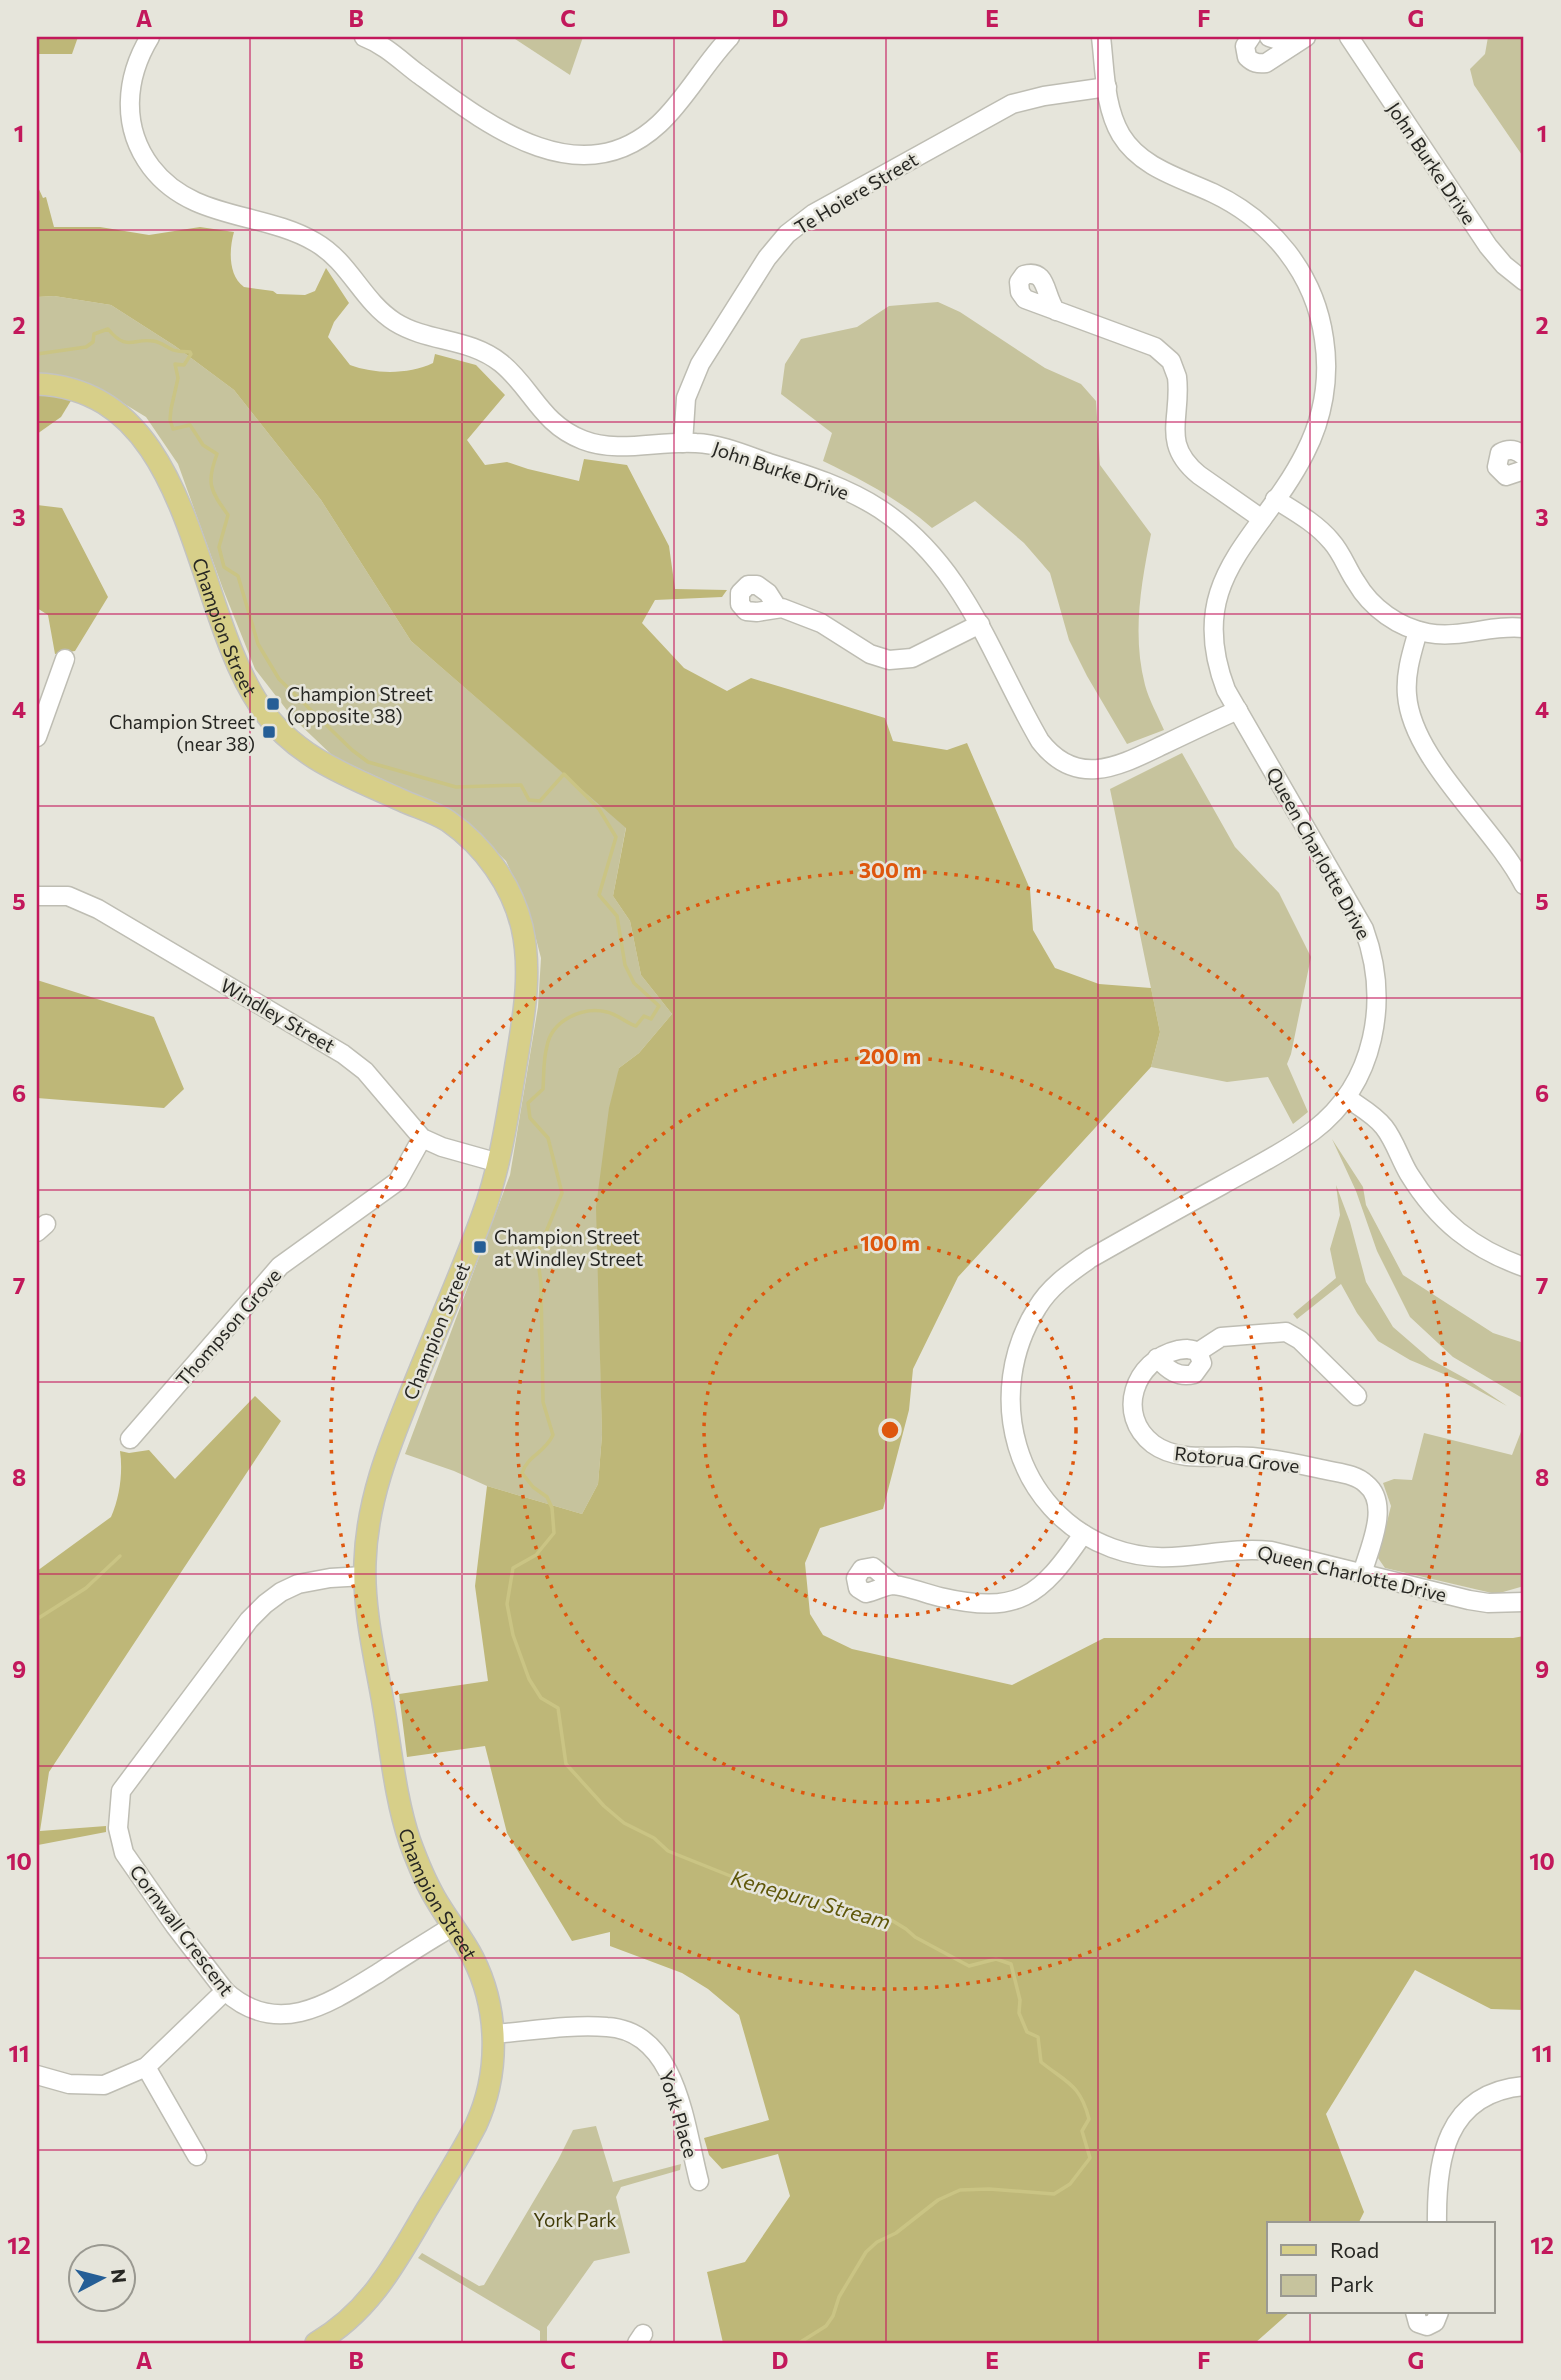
<svg xmlns="http://www.w3.org/2000/svg" width="1561" height="2380" font-family="Commissioner,sans-serif">
  <style>
    .green { fill: #c6c39d }
    .forest { fill: #beb778 }
    .lines { fill: none; stroke-linecap: round; stroke-linejoin: round }
    .stream { stroke: #cac484; stroke-width: 3.5 }
    .minor-casing { stroke: #bebdb3; stroke-width: 21 }
    .major-casing { stroke: #c3c3c1; stroke-width: 24 }
    .minor { stroke: #fff; stroke-width: 18 }
    .major { stroke: #d7cf89; stroke-width: 21 }
    .grid { fill: none; stroke: #c2185b; stroke-width: 2; stroke-opacity: 0.55 }
    .ring { fill: none; stroke: #de560d; stroke-width: 3.5; stroke-dasharray: 3.5 7 }
    .poi-dot { fill: #255e96; stroke: #e6e5db; stroke-width: 2.5 }
    .labels { text-anchor: middle; dominant-baseline: central; stroke-width: 5; stroke-linejoin: round; paint-order: stroke }
    .street-label { font-size: 19px; fill: #272723; stroke: #e6e5db }
    .poi-label { font-size: 19px; fill: #272723; stroke: #e6e5db; text-anchor: start }
    .park-label { font-size: 19px; fill: #423c09; stroke: #e6e5db }
    .water-label { font-size: 21px; font-style: italic; fill: #5f5709; stroke: #e6e5db }
    .centre { fill: #de560d; stroke: #e6e5db; stroke-width: 3.5 }
    .ring-label { font-size: 21px; text-anchor: middle; font-weight: bold; fill: #de560d; stroke: #e6e5db; stroke-width: 5; stroke-linejoin: round; paint-order: stroke }
    .neatline { fill: none; stroke: #c2185b; stroke-width: 2.5 }
    .grid-label { font-size: 23px; text-anchor: middle; font-weight: bold; fill: #c2185b }
  </style>
  <rect width="100%" height="100%" fill="#e6e5db"/>
  <g class="green">
    <polygon points="512,37 583,37 570,75"/>
    <polygon points="1488,37 1524,37 1524,158 1474,85 1470,69 1485,54"/>
    <polygon points="54,296 111,305 175,346 234,390 321,500 411,641 626,827 613,896 630,921 641,975 672,1014 639,1053 619,1068 600,1337 602,1435 598,1484 582,1514 487,1486 454,1471 405,1454 510,1175 538,1007 541,958 528,908 506,861 469,825 421,797 334,757 293,718 255,669 223,589 178,464 146,417 100,389 65,376 37,375 37,297"/>
    <path d="M938,302L960,312L1045,368L1081,384L1096,401L1100,465L1151,534C1141,584 1132,635 1145,685C1149,700 1158,716 1164,730L1127,744L1087,676L1069,640L1050,573L1024,543L975,501L932,528C899,499 862,480 823,461L832,433L781,394L785,364L801,339L857,327L889,306Z"/>
    <polygon points="1182,753 1235,847 1279,893 1311,957 1291,1054 1287,1064 1308,1112 1293,1124 1268,1077 1227,1082 1151,1067 1160,1032 1110,789"/>
    <polygon points="1332,1139 1363,1187 1366,1205 1403,1275 1493,1333 1524,1343 1524,1399 1453,1357 1410,1317 1377,1251 1356,1191"/>
    <polygon points="1336,1185 1350,1222 1366,1282 1393,1327 1430,1359 1470,1381 1507,1406 1465,1383 1410,1360 1378,1341 1357,1313 1341,1284 1297,1319 1293,1314 1336,1278 1330,1249 1340,1215"/>
    <polygon points="1524,1424 1524,1586 1496,1594 1385,1568 1378,1558 1391,1506 1383,1483 1394,1479 1412,1480 1424,1433 1512,1455"/>
    <polygon points="596,2126 613,2182 681,2164 680,2170 621,2187 616,2197 630,2253 594,2261 547,2327 547,2343 540,2343 540,2331 418,2258 422,2253 479,2286 484,2285 558,2160 573,2130"/>
  </g>
  <g class="forest">
    <polygon points="37,37 78,37 72,54 37,54"/>
    <path d="M37,185L43,198L46,197L54,227H100L149,235L200,227L234,232C229,249 228,276 244,287L273,291L277,294L305,295L315,291L326,268L349,303L334,322L328,337L350,365C374,374 408,375 433,363L435,354L476,365L505,395L467,440L485,465L507,462L528,469L579,481L584,459L627,465L669,546L675,589L727,590L722,597L655,600L642,623L684,668L727,691L751,678L885,718L893,741L947,750L967,743L1030,889L1033,930L1055,968L1099,984L1151,988L1160,1032L1151,1067L958,1277L913,1369L909,1410L883,1509L820,1528L805,1563L810,1614L823,1635L852,1649L1012,1685L1104,1638H1513L1524,1636V2010L1491,2009L1415,1970L1326,2114L1364,2212L1358,2224H1269V2312H1290L1255,2343H723L707,2272L745,2262L790,2196L778,2154L722,2169L709,2155L704,2138L769,2120L739,2015L708,1989L682,1973L610,1946V1932L572,1941L507,1833L485,1746L407,1757L399,1694L488,1681L475,1586L487,1486L582,1514L598,1484L602,1435L596,1207L609,1108L619,1068L639,1053L672,1014L641,975L630,921L613,896L626,828L411,641L321,500L234,390L175,346L111,305L54,296L37,297Z"/>
    <polygon points="37,394 72,399 61,417 37,434"/>
    <polygon points="37,505 62,508 108,597 75,651 55,654 48,615 37,608"/>
    <polygon points="37,980 154,1017 184,1089 164,1108 37,1098"/>
    <path d="M255,1396L281,1421L49,1772L40,1831L106,1826V1832L38,1845L37,1853V1571L111,1517C120,1497 123,1472 120,1451L129,1453L149,1450L175,1479Z"/>
  </g>
  <g class="lines">
    <g class="stream">
      <path d="M37,354L86,347L93,342L94,334L108,329C127,352 132,338 153,341C161,342 166,347 173,350C178,352 184,351 190,352L191,354L184,365L175,364L178,378L171,409L170,420L173,429L190,425L203,445L217,454C206,483 210,490 228,515L219,547L224,567L238,576L258,644L279,679L352,750L368,762L456,787L521,785L529,800L540,801L564,774L599,809L616,837L599,895L617,916L625,965L634,983L659,1006L651,1019L644,1016L636,1026C626,1023 617,1014 607,1012C583,1006 552,1020 547,1046C543,1060 544,1075 543,1089L528,1103L530,1118L548,1138L562,1193L537,1254L541,1283L543,1402L553,1435C544,1454 528,1455 522,1473L533,1487L547,1497L552,1508L554,1533L536,1555L513,1568L507,1604L513,1635L529,1679L541,1698L558,1708L566,1764L604,1806L624,1823L654,1838L668,1851L763,1889L888,1918L906,1929L915,1937L969,1966L996,1959L1011,1964L1020,2000L1019,2013L1027,2032L1038,2037L1041,2062C1067,2083 1080,2084 1089,2119L1082,2131L1090,2158L1070,2184L1054,2194L989,2189L960,2190L938,2200L896,2233L877,2242L866,2252L839,2297L833,2316L826,2326L799,2343"/>
      <polyline points="37,1619 86,1588 120,1556"/>
    </g>
    <defs>
      <g id="minor">
        <path d="M150,37C125,78 121,127 151,167C192,221 262,211 315,242C350,262 362,301 395,322C429,343 468,337 501,363C532,388 541,424 583,440C619,454 659,440 696,443C721,444 746,455 769,463C808,475 846,487 880,509C966,566 991,657 1040,741C1077,789 1119,766 1163,745C1188,733 1213,721 1238,710"/>
        <path d="M364,37C385,45 400,60 417,73C485,123 579,198 659,124C686,99 704,64 730,37"/>
        <path d="M1101,37C1105,69 1104,106 1121,135C1141,168 1181,178 1213,193C1272,221 1315,274 1324,339C1330,378 1323,418 1305,453C1261,540 1183,578 1226,690L1364,929C1390,1000 1376,1083 1313,1131C1285,1152 1252,1168 1222,1185C1178,1209 1135,1233 1091,1258C1071,1272 1050,1286 1037,1308C983,1393 1014,1512 1112,1548C1172,1570 1213,1545 1271,1551L1469,1600L1488,1603L1524,1602"/>
        <path d="M1251,37L1245,46L1247,57C1253,63 1258,64 1266,63L1306,37"/>
        <polyline points="1269,37 1293,45"/>
        <polyline points="1349,37 1488,246 1504,265 1524,281"/>
        <path d="M1056,311C1044,296 1048,268 1024,275L1019,282L1020,292L1025,299L1155,347L1171,361L1177,377C1182,418 1160,443 1199,475L1262,519"/>
        <polyline points="683,443 686,398 700,364 767,258 787,234 813,214 1012,104 1044,96 1107,87"/>
        <path d="M1524,456C1516,449 1509,448 1500,453L1497,467L1506,476L1524,470"/>
        <path d="M1275,499C1294,511 1316,523 1331,541C1342,553 1347,569 1356,582C1371,608 1399,628 1428,633C1461,639 1492,624 1524,628"/>
        <polyline points="777,607 768,593 757,585 748,585 740,593 740,604 746,611 757,612 782,608 821,623 870,654 889,660 912,658 980,624"/>
        <path d="M1418,631C1412,652 1405,673 1407,695C1412,760 1493,825 1524,885"/>
        <polyline points="37,737 65,659"/>
        <polyline points="37,896 68,896 98,909 343,1054 365,1071 422,1138 442,1147 499,1163"/>
        <path d="M1346,1097C1358,1106 1374,1114 1384,1127C1395,1141 1400,1159 1409,1174C1438,1221 1473,1249 1524,1267"/>
        <polyline points="37,1232 46,1224"/>
        <polyline points="1198,1352 1221,1337 1286,1332 1300,1340 1357,1396"/>
        <path d="M1157,1358C1168,1370 1178,1378 1194,1374L1202,1363L1198,1352C1191,1348 1185,1349 1178,1350C1134,1360 1115,1415 1153,1444C1180,1464 1221,1454 1252,1457C1277,1459 1302,1465 1326,1470C1339,1473 1356,1474 1366,1484C1391,1504 1369,1549 1362,1574"/>
        <polyline points="130,1439 280,1266 398,1181 422,1138"/>
        <path d="M364,1576L330,1578L298,1584L281,1592L265,1604L249,1620L121,1791L118,1828L124,1853L175,1926L225,1991C278,2039 330,2003 380,1972C404,1956 429,1941 453,1926"/>
        <path d="M894,1585L873,1567L862,1569L856,1578L858,1588L866,1593C875,1591 884,1586 892,1585C904,1585 927,1594 940,1597C1018,1615 1040,1597 1083,1534"/>
        <path d="M494,2034C531,2031 570,2024 607,2027C678,2031 685,2128 699,2181"/>
        <polyline points="146,2067 197,2156"/>
        <polyline points="37,2075 69,2084 104,2085 146,2067 225,1991"/>
        <path d="M1437,2224C1436,2161 1445,2093 1524,2086"/>
        <polyline points="1415,2312 1418,2323 1427,2326 1435,2322 1439,2312"/>
        <polyline points="637,2343 643,2334"/>
      </g>
      <g id="major">
        <path id="s1" d="M37,384C194,390 191,605 260,706C294,757 348,776 401,800C416,807 434,812 448,821C484,846 512,885 522,927C532,971 524,1015 517,1058C508,1112 501,1166 482,1217C461,1274 436,1330 413,1387C390,1444 367,1499 365,1562C363,1609 375,1657 383,1703C391,1749 395,1798 410,1842C417,1861 425,1881 435,1898C447,1919 462,1937 473,1958C499,2009 500,2073 476,2125C461,2154 444,2181 427,2209C396,2262 371,2311 316,2343"/>
      </g>
    </defs>
    <use href="#minor" class="minor-casing"/>
    <use href="#major" class="major-casing"/>
    <use href="#minor" class="minor"/>
    <use href="#major" class="major"/>
  </g>
  <path class="grid" d="M250,37V2343M462,37V2343M674,37V2343M886,37V2343M1098,37V2343M1310,37V2224M37,230H1524M37,422H1524M37,614H1524M37,806H1524M37,998H1524M37,1190H1524M37,1382H1524M37,1574H1524M37,1766H1524M37,1958H1524M37,2150H1524M1310,2312V2343"/>
  <g class="ring">
    <circle cx="890" cy="1430" r="186"/>
    <circle cx="890" cy="1430" r="373"/>
    <circle cx="890" cy="1430" r="559"/>
  </g>
  <g class="poi-dot">
    <rect x="266" y="697" width="14" height="14" rx="3.5"/>
    <rect x="262" y="725" width="14" height="14" rx="3.5"/>
    <rect x="473" y="1240" width="14" height="14" rx="3.5"/>
  </g>
  <g class="labels">
    <g class="street-label">
      <text transform="translate(1432 163) rotate(56)">John Burke Drive</text>
      <text transform="translate(856 193) rotate(-31)">Te Hoiere Street</text>
      <text transform="translate(781 470) rotate(19)">John Burke Drive</text>
      <text stroke="none"><textPath href="#s1" startOffset="329">Champion Street</textPath></text>
      <text transform="translate(1319 853) rotate(61)">Queen Charlotte Drive</text>
      <text transform="translate(278 1015) rotate(30)">Windley Street</text>
      <text transform="translate(228 1327) rotate(-49)">Thompson Grove</text>
      <text transform="translate(436 1331) rotate(-68)">Champion Street</text>
      <text transform="translate(1237 1459) rotate(6)">Rotorua Grove</text>
      <text transform="translate(1352 1573) rotate(13)">Queen Charlotte Drive</text>
      <text stroke="none"><textPath href="#s1" startOffset="1776">Champion Street</textPath></text>
      <text transform="translate(182 1930) rotate(53)">Cornwall Crescent</text>
      <text transform="translate(679 2114) rotate(73)">York Place</text>
    </g>
    <g class="poi-label">
      <text x="287" y="693">Champion Street<tspan x="287" dy="22">(opposite 38)</tspan></text>
      <text x="255" y="721" text-anchor="end">Champion Street<tspan x="255" dy="22">(near 38)</tspan></text>
      <text x="494" y="1236">Champion Street<tspan x="494" dy="22">at Windley Street</tspan></text>
    </g>
    <g class="park-label">
      <text x="575" y="2219">York Park</text>
    </g>
    <g class="water-label">
      <text transform="translate(811 1899) rotate(16)">Kenepuru Stream</text>
    </g>
  </g>
  <circle cx="890" cy="1430" r="10" class="centre"/>
  <g class="ring-label">
    <text x="890" y="878">300 m</text>
    <text x="890" y="1064">200 m</text>
    <text x="890" y="1251">100 m</text>
  </g>
  <rect width="1561" height="2380" fill="none" stroke="#e6e5db" stroke-width="77"/>
  <rect x="1267" y="2222" width="228" height="91" fill="#e6e5db" stroke="#9a9991" stroke-width="2"/>
  <rect x="1281" y="2245" width="35" height="10" fill="#d7cf89" stroke="#9a9991" stroke-width="2"/>
  <text x="1330" y="2258" font-size="21" fill="#272723">Road</text>
  <rect x="1281" y="2275" width="35" height="21" fill="#c6c39d" stroke="#9a9991" stroke-width="2"/>
  <text x="1330" y="2292" font-size="21" fill="#272723">Park</text>
  <g transform="translate(102 2278) rotate(83)"><circle r="33" fill="#e6e5db" stroke="#9a9991" stroke-width="2"/>
  <path d="M0-5L12 26L0 18L-12 26Z" fill="#255e96"/>
  <text y="-10" font-size="19" font-weight="bold" text-anchor="middle" fill="#272723">N</text>
  </g>
  <rect x="38" y="38" width="1484" height="2304" class="neatline"/>
  <g class="grid-label">
    <text x="144" y="27">A</text>
    <text x="356" y="27">B</text>
    <text x="568" y="27">C</text>
    <text x="780" y="27">D</text>
    <text x="992" y="27">E</text>
    <text x="1204" y="27">F</text>
    <text x="1416" y="27">G</text>
    <text x="19" y="142">1</text>
    <text x="1542" y="142">1</text>
    <text x="19" y="334">2</text>
    <text x="1542" y="334">2</text>
    <text x="19" y="526">3</text>
    <text x="1542" y="526">3</text>
    <text x="19" y="718">4</text>
    <text x="1542" y="718">4</text>
    <text x="19" y="910">5</text>
    <text x="1542" y="910">5</text>
    <text x="19" y="1102">6</text>
    <text x="1542" y="1102">6</text>
    <text x="19" y="1294">7</text>
    <text x="1542" y="1294">7</text>
    <text x="19" y="1486">8</text>
    <text x="1542" y="1486">8</text>
    <text x="19" y="1678">9</text>
    <text x="1542" y="1678">9</text>
    <text x="19" y="1870">10</text>
    <text x="1542" y="1870">10</text>
    <text x="19" y="2062">11</text>
    <text x="1542" y="2062">11</text>
    <text x="19" y="2254">12</text>
    <text x="1542" y="2254">12</text>
    <text x="144" y="2369">A</text>
    <text x="356" y="2369">B</text>
    <text x="568" y="2369">C</text>
    <text x="780" y="2369">D</text>
    <text x="992" y="2369">E</text>
    <text x="1204" y="2369">F</text>
    <text x="1416" y="2369">G</text>
  </g>
</svg>
